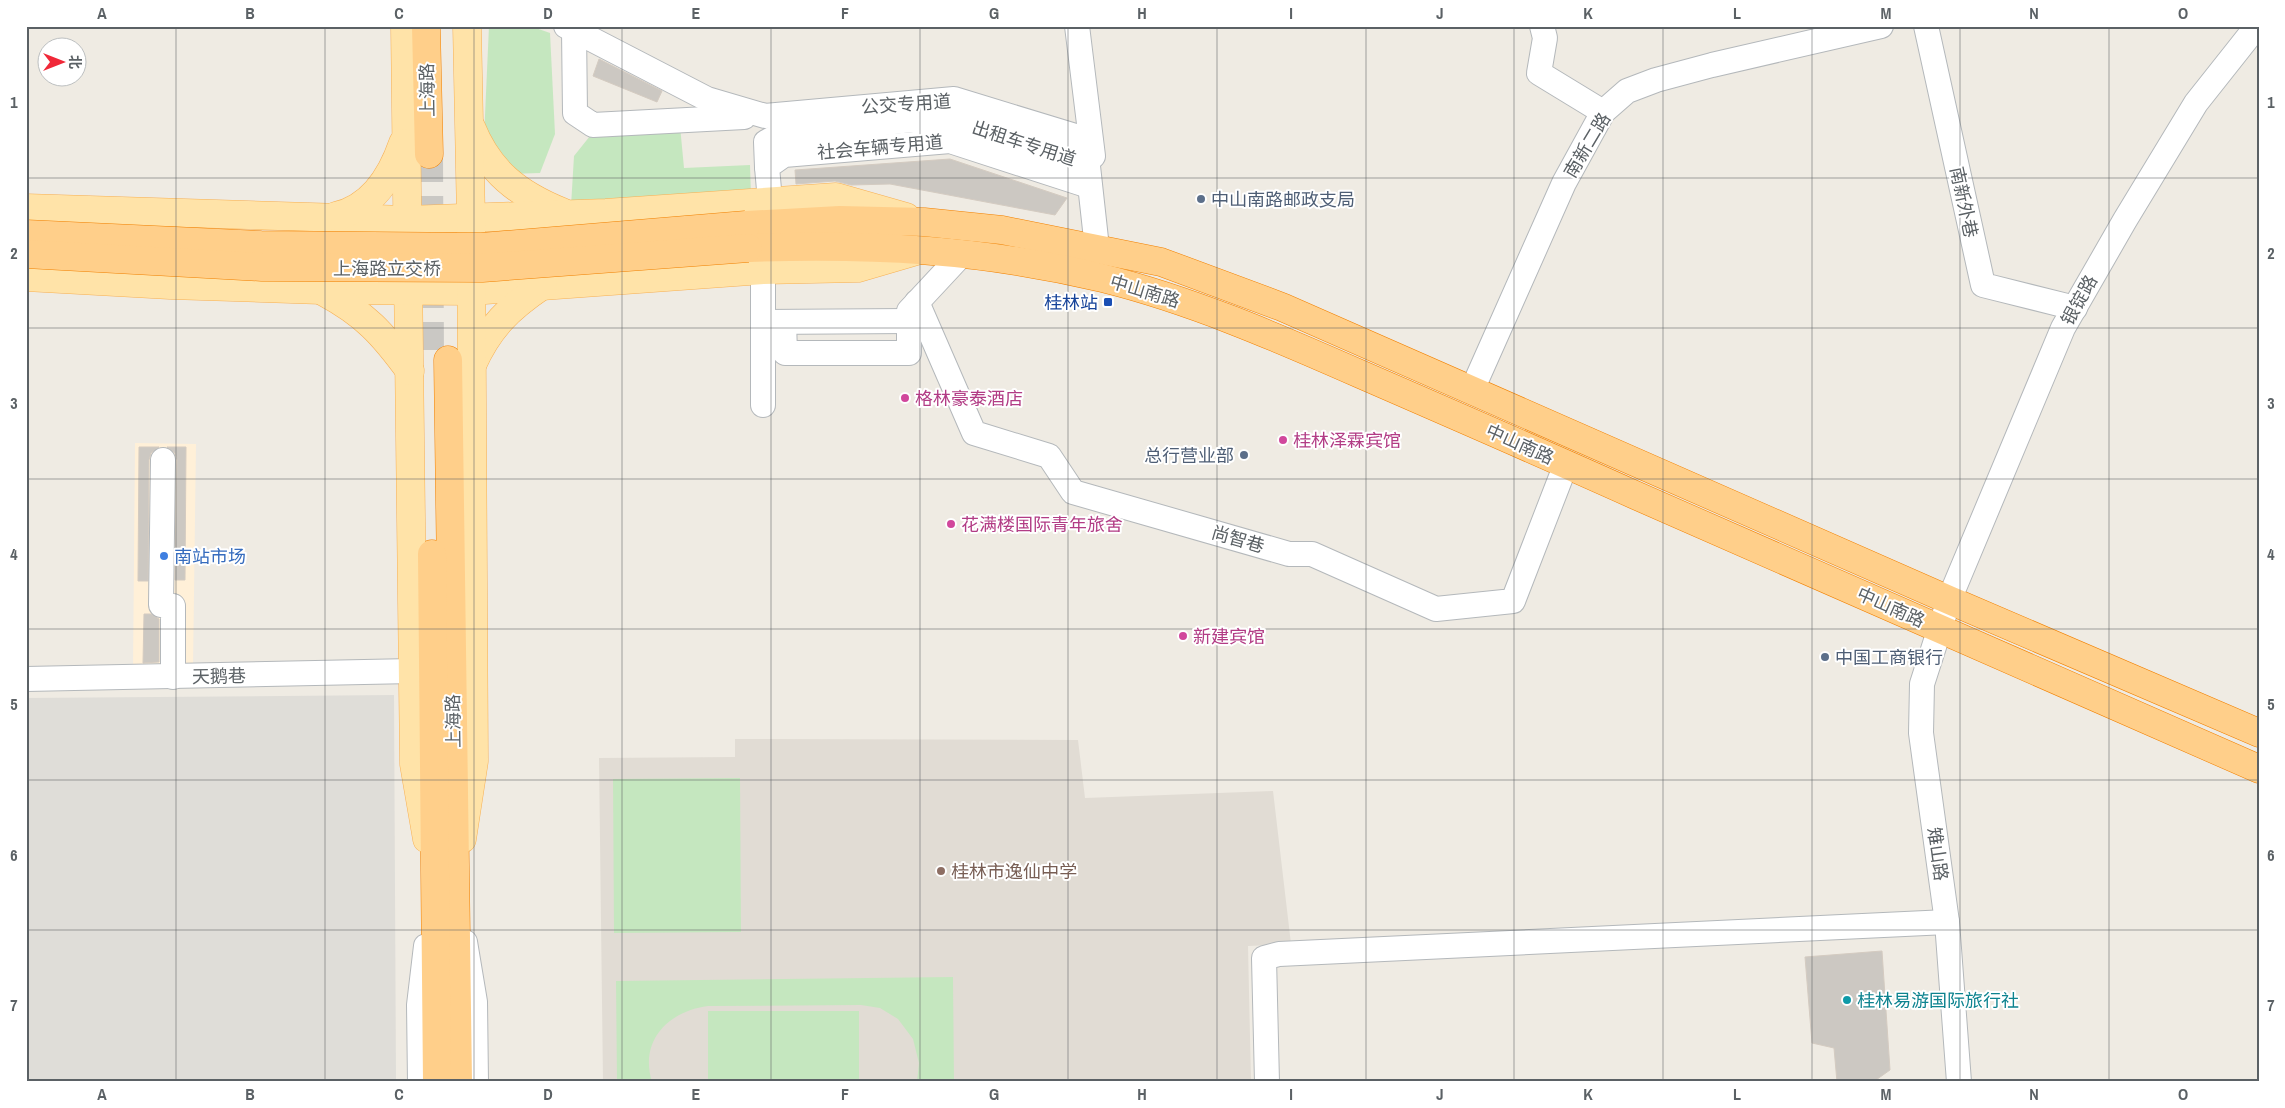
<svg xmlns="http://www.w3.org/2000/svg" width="2285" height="1108" font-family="'Archivo Narrow','Noto Sans SC',sans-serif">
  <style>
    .commercial { fill: #fff0d8 }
    .industrial { fill: #dfddd8 }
    .education { fill: #e1dcd4 }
    .green { fill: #c5e7bf }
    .building { fill: #ccc8c2; stroke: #d4cbc1 }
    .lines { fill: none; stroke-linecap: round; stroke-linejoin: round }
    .highway-tunnel { stroke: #cac8c4; stroke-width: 28; stroke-dasharray: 28 14; stroke-linecap: butt }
    .minor-casing { stroke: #b4b8bb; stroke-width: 26 }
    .major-casing { stroke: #f7b054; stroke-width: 29 }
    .highway-casing { stroke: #f28100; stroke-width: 29 }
    .minor { stroke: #fff; stroke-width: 24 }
    .major { stroke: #ffe3a8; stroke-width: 28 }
    .highway { stroke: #ffcf8a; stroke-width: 28 }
    .highway-bridge-casing { stroke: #f28100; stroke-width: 29; stroke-linecap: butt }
    .highway-bridge { stroke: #ffcf8a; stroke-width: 28 }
    .grid { fill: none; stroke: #5b6165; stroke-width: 1; stroke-opacity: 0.55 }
    .service-dot { fill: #5c6f8a; stroke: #fff; stroke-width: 2 }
    .transit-dot { fill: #1a4fb4; stroke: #fff; stroke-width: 2 }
    .hotel-dot { fill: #d1479c; stroke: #fff; stroke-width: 2 }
    .shop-dot { fill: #3f7fe0; stroke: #fff; stroke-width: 2 }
    .education-dot { fill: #8d6e63; stroke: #fff; stroke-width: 2 }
    .culture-dot { fill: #0f9aa8; stroke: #fff; stroke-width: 2 }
    .labels { text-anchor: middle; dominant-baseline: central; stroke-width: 4; stroke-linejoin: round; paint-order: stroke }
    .street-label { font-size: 18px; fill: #5b6165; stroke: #fff }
    .service-label { font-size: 18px; fill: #4e5e75; stroke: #fff; text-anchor: start }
    .transit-label { font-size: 18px; fill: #164399; stroke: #fff; text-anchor: end }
    .hotel-label { font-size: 18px; fill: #b23c85; stroke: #fff; text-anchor: start }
    .shop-label { font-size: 18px; fill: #366cbe; stroke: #fff; text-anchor: start }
    .education-label { font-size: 18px; fill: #785e54; stroke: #fff; text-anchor: start }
    .culture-label { font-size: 18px; fill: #0d838f; stroke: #fff; text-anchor: start }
    .neatline { fill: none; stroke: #5b6165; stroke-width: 2 }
    .grid-label { font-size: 16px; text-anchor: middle; font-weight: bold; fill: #5b6165 }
  </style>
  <rect width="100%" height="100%" fill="#efebe3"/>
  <polygon class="commercial" points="135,443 196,444 193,669 133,668"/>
  <polygon class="industrial" points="394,695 396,1082 26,1082 26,698"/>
  <polygon class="education" points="735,739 1078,740 1085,798 1273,791 1291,944 1248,946 1251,1082 603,1082 599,758 735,757"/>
  <g class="green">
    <polygon points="489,26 530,26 550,33 555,134 540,173 510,174 484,138"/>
    <polygon points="680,126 684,168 750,165 751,196 571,206 574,156 594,131"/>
    <polygon points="740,778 741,932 614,933 613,779"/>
    <path d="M953,977L954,1082H917L919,1063L913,1039L898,1019L880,1008L861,1005L708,1006C669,1011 639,1040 652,1082H617L616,981Z"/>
    <rect x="708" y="1011" width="151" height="71"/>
  </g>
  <g class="building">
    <polygon points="599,59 662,91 657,102 593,76"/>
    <polygon points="950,159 1067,198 1055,215 890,184 851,185 835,181 796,184 795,170"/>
    <polygon points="139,447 159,447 151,453 149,460 148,581 138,581"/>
    <polygon points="167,447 186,447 185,580 175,580 177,460 175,453"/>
    <polygon points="144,614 151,614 159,619 159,662 143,663"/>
    <polygon points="1882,951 1890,1070 1873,1082 1837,1082 1834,1048 1812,1043 1805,957"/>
  </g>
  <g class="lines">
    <polyline class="highway-tunnel" points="429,154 430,360"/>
    <defs>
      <g id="minor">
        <polyline points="566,26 707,99 765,116 954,99 1085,139 1097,248"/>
        <polyline points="1077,26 1093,156"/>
        <polyline points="1542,26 1545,38 1539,73 1603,112"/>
        <polyline points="1926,26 1983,285 2075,308"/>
        <polyline points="574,30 575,113 593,125 744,117"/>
        <polyline points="767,167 766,142 779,135 911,120 953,120 1088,164"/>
        <polyline points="770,201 767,167 784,155 950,141 1089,186"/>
        <polyline points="763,270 763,405"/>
        <polyline points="917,302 974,433 1049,456 1073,492 1289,554 1312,554 1436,609 1513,601 1566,464"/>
        <polyline points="763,322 909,321"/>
        <polyline points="784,322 785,353 909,353 909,311 963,253"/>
        <polyline points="1472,390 1564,183 1603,112 1627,91 1656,80 1712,65 1881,26"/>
        <polyline points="163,460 161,605 173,606 173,677"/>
        <polyline points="26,679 413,671"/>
        <polyline points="465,942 475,1002 476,1082"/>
        <polyline points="420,1082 419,1005 426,946"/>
        <polyline points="1267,1082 1264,958 1279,954 1947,922"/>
        <polyline points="1959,1082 1947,922 1921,733 1922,684 1949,600 2063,328 2125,220 2196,103 2257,26"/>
      </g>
      <g id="major">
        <polyline points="405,26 414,764 427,839"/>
        <path d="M471,127C489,172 518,194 562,212"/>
        <polyline points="26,208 407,220 606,213 836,197 906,217"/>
        <path d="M336,216C372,208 392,175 403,143"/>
        <polyline points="26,277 170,285 321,290 471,291 763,270 858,268 916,251"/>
        <path d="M324,292C365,314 383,334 410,371"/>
        <path d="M472,365C489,327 509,308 543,285"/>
        <polyline points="462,839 474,761 471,219 467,26"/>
      </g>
      <g id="highway">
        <polyline points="426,26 429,154"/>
        <polyline points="746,225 840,220 924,222 1002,230 1161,262 1282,307 1949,600 2259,733"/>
        <path d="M748,248C872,244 981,249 1102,278C1191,300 1276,337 1360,374C1452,414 1544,454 1635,495C1843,586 2051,678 2259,769"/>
        <polyline points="448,360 458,1082"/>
        <polyline points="432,554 437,1082"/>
      </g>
    </defs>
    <use href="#minor" class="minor-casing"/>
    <use href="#major" class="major-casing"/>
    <use href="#highway" class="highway-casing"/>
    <use href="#minor" class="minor"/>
    <use href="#major" class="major"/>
    <use href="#highway" class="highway"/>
    <defs>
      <g id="highway-bridge">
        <polyline points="26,234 261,245 482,247 746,225"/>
        <polyline points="26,254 262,267 482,268 748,248"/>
      </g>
    </defs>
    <use href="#highway-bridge" class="highway-bridge-casing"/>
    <use href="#highway-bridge" class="highway-bridge"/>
  </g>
  <path class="grid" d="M176,26V1082M325,26V1082M474,26V1082M622,26V1082M771,26V1082M920,26V1082M1068,26V1082M1217,26V1082M1366,26V1082M1514,26V1082M1663,26V1082M1812,26V1082M1960,26V1082M2109,26V1082M26,178H2259M26,328H2259M26,479H2259M26,629H2259M26,780H2259M26,930H2259"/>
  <g class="service-dot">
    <circle cx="1201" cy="199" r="5"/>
    <circle cx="1244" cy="455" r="5"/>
    <circle cx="1825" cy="657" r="5"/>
  </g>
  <rect class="transit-dot" x="1103" y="297" width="10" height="10" rx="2.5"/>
  <g class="hotel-dot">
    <circle cx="905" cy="398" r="5"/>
    <circle cx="1283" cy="440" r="5"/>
    <circle cx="951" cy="524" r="5"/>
    <circle cx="1183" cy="636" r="5"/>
  </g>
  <circle class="shop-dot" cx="164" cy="556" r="5"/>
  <circle class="education-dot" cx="941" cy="871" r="5"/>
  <circle class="culture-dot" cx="1847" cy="1000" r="5"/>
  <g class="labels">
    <g class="street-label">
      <text transform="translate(427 90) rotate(-91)">上海路</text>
      <text transform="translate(906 104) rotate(-4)">公交专用道</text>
      <text transform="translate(1024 143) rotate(18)">出租车专用道</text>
      <text transform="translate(1587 145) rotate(-59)">南新二路</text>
      <text transform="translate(880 147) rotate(-5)">社会车辆专用道</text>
      <text transform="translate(1964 202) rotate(78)">南新外巷</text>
      <text x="387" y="268">上海路立交桥</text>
      <text transform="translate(1145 291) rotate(17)">中山南路</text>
      <text transform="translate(2079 300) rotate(-61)">银锭路</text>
      <text transform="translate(1520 444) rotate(24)">中山南路</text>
      <text transform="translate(1238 539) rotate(16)">尚智巷</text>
      <text transform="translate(1891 607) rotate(24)">中山南路</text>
      <text transform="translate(219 676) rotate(-1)">天鹅巷</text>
      <text transform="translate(453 721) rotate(-91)">上海路</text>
      <text transform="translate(1938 854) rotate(82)">雉山路</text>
    </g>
    <g class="service-label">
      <text x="1211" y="199">中山南路邮政支局</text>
      <text x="1234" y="455" text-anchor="end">总行营业部</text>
      <text x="1835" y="657">中国工商银行</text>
    </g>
    <g class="transit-label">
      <text x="1098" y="302">桂林站</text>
    </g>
    <g class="hotel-label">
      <text x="915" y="398">格林豪泰酒店</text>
      <text x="1293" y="440">桂林泽霖宾馆</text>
      <text x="961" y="524">花满楼国际青年旅舍</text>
      <text x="1193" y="636">新建宾馆</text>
    </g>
    <g class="shop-label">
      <text x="174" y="556">南站市场</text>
    </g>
    <g class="education-label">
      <text x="951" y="871">桂林市逸仙中学</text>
    </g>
    <g class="culture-label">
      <text x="1857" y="1000">桂林易游国际旅行社</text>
    </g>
  </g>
  <rect width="2285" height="1108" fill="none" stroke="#ffffff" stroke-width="55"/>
  <g transform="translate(62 62) rotate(90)"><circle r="24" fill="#ffffff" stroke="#bdc0c1"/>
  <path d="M0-4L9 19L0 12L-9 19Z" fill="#f02838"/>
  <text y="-8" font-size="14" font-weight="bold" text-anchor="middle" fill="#5b6165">北</text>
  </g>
  <rect x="28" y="28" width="2230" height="1052" class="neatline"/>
  <g class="grid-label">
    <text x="102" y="19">A</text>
    <text x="250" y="19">B</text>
    <text x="399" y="19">C</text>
    <text x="548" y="19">D</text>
    <text x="696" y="19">E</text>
    <text x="845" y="19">F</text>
    <text x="994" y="19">G</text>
    <text x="1142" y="19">H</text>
    <text x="1291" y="19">I</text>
    <text x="1440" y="19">J</text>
    <text x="1588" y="19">K</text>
    <text x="1737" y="19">L</text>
    <text x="1886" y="19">M</text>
    <text x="2034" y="19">N</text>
    <text x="2183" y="19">O</text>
    <text x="14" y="108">1</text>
    <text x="2271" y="108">1</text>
    <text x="14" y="259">2</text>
    <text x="2271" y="259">2</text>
    <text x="14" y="409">3</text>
    <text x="2271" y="409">3</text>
    <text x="14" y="560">4</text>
    <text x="2271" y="560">4</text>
    <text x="14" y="710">5</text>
    <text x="2271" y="710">5</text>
    <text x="14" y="861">6</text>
    <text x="2271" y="861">6</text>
    <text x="14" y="1011">7</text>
    <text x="2271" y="1011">7</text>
    <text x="102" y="1100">A</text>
    <text x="250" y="1100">B</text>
    <text x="399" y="1100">C</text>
    <text x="548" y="1100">D</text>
    <text x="696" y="1100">E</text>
    <text x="845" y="1100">F</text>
    <text x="994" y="1100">G</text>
    <text x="1142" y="1100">H</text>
    <text x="1291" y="1100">I</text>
    <text x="1440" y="1100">J</text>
    <text x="1588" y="1100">K</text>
    <text x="1737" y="1100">L</text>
    <text x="1886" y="1100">M</text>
    <text x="2034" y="1100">N</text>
    <text x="2183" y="1100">O</text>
  </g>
</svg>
